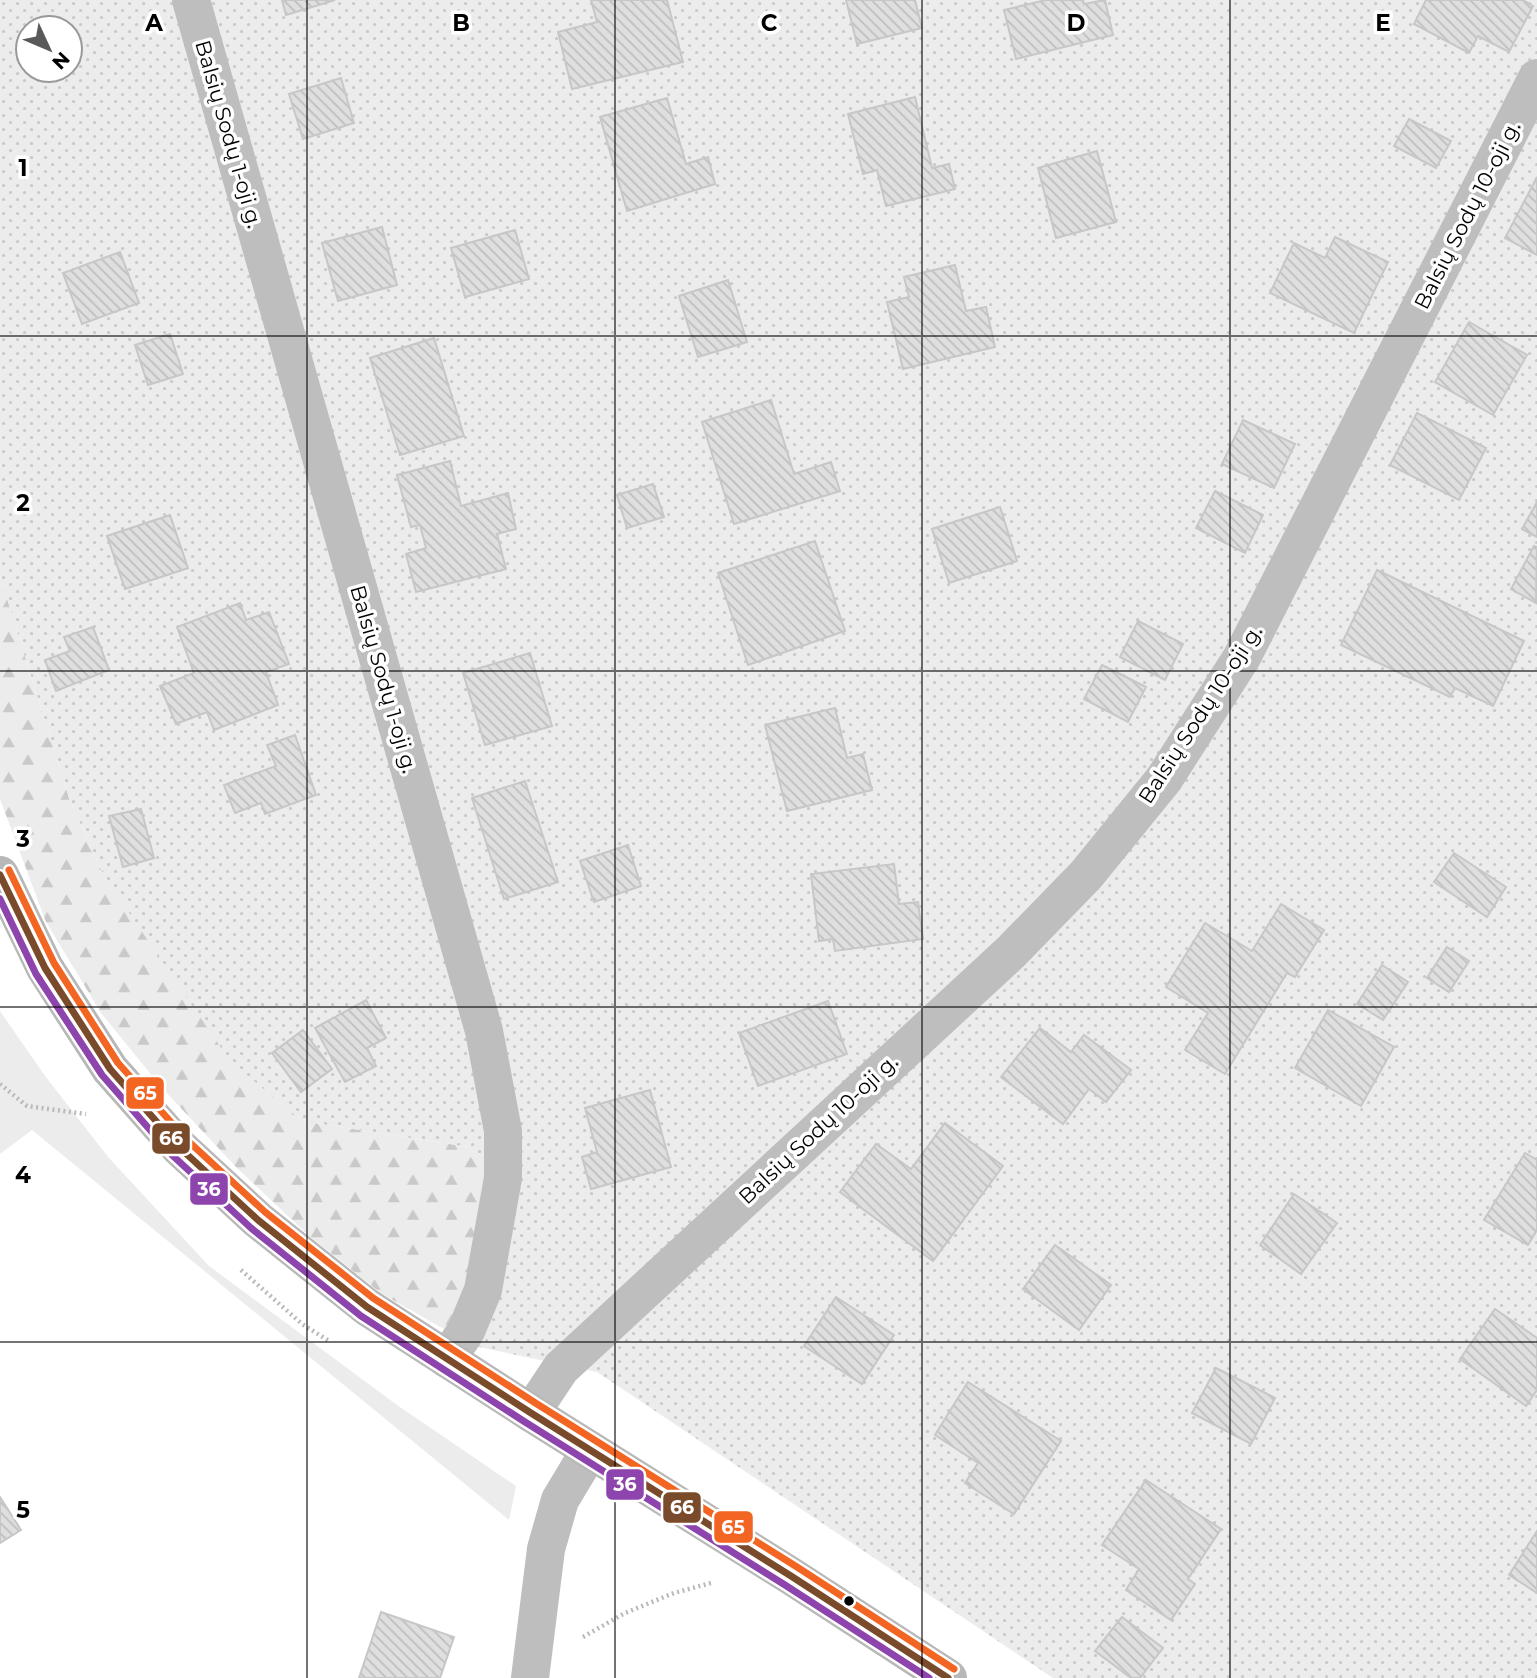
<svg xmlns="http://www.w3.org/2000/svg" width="1537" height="1678" font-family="Montserrat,sans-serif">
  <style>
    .grass { fill: #ececec }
    .forest { fill: url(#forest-firs) }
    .garden { fill: url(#garden-dots); fill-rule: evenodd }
    .building { fill: url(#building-back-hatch); stroke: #c7c7c7; stroke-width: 2 }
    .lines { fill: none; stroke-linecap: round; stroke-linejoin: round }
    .path { stroke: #b9b9b9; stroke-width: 4.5; stroke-dasharray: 2 3.5; stroke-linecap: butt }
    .street { stroke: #bebebe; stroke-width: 38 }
    .secondary { stroke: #b8b8b8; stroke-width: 38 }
    .bus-1-casing { stroke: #fff; stroke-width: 12 }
    .bus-2-casing { stroke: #fff; stroke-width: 12 }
    .bus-3-casing { stroke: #fff; stroke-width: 12 }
    .bus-1 { stroke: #7a4b2a; stroke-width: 7 }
    .bus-2 { stroke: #8e44ad; stroke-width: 7 }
    .bus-3 { stroke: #f26522; stroke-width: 7 }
    .grid { fill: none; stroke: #000; stroke-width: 2; stroke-opacity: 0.55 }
    .bus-dot { fill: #000; stroke: #fff; stroke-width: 2.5 }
    .labels { text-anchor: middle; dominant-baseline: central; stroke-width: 7; stroke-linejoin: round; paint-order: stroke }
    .street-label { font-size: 21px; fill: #000; stroke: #fff }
    .grid-label { font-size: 23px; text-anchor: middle; font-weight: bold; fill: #000; stroke: #fff; stroke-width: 7; stroke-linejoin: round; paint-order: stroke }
    .line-badge { stroke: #fff; stroke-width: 2.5 }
    .badge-label { font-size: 19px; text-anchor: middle; font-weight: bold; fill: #fff }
  </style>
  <defs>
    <pattern id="forest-firs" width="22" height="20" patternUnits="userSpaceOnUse" patternTransform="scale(1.75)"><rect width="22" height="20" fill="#ececec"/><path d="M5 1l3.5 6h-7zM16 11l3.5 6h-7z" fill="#c9c9c9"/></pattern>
    <pattern id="garden-dots" width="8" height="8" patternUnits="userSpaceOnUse" patternTransform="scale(1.75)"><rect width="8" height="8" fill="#ececec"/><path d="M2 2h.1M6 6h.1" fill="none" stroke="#c9c9c9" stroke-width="1.8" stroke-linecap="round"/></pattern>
    <pattern id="building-back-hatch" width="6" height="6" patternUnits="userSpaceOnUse" patternTransform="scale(1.75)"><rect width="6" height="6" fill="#dfdfdf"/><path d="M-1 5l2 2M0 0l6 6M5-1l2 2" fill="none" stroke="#bebebe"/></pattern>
  </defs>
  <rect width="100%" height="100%" fill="#fff"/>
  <polygon class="grass" points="0,1011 45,1076 109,1158 209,1266 397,1405 516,1486 509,1520 32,1130 0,1154"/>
  <polygon class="forest" points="0,576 69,798 104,876 302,1121 469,1147 488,1171 474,1346 382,1294 308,1235 237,1168 162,1088 101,1013 46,922 0,799"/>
  <path class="garden" d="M0,0H1537V1678H1053L597,1372L474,1346L488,1171L469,1147L302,1121L230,1061L104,876L69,798L0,576ZM28,28H70V70H28Z"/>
  <g class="building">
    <polygon points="282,0 335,0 286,15"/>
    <polygon points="591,0 667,0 683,62 572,89 558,32 597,22"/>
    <polygon points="846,0 915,0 922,28 857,44"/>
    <polygon points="1046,0 1083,0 1084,4 1105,0 1113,35 1016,59 1004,10"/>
    <polygon points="1426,0 1523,0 1533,6 1509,52 1478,36 1469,53 1414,24"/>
    <polygon points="341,78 354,123 303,139 289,94"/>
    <polygon points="915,97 932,168 949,164 955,189 886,206 877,170 863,174 848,114"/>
    <polygon points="667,98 686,164 708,157 715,184 627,211 600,117"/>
    <polygon points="1409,119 1451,141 1436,168 1394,146"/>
    <polygon points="1097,151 1116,222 1056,238 1038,168"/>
    <polygon points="1537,177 1537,255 1505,238"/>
    <polygon points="382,227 397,285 338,301 322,243"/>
    <polygon points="515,230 529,279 465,297 451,248"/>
    <polygon points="1335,237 1388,262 1354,333 1270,293 1294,243 1325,258"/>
    <polygon points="120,252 139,303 82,324 63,273"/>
    <polygon points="955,265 966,311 986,307 995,347 903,369 887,302 909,297 904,277"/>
    <polygon points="728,280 747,342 698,357 679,296"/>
    <polygon points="1469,322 1527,355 1493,415 1435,382"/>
    <polygon points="170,334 183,374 148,385 135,345"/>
    <polygon points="434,338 464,436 400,455 370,358"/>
    <polygon points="771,400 794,474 831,462 840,491 734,524 702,422"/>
    <polygon points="1417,413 1486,448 1459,500 1390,465"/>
    <polygon points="1243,420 1295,444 1274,488 1222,464"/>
    <polygon points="450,461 461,506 508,493 516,529 497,534 506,569 416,592 406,554 426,548 420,525 411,527 397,475"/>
    <polygon points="653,484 664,517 627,528 617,495"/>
    <polygon points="1215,491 1263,515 1245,553 1196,528"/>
    <polygon points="1537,502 1537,537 1522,529"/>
    <polygon points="1000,507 1017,561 949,583 932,529"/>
    <polygon points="170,515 188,568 125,589 107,536"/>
    <polygon points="815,541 845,631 748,665 718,573"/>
    <polygon points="1534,546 1537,547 1536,603 1511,589"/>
    <polygon points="1377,570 1524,641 1493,706 1455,688 1450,697 1341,645"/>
    <polygon points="240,603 246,620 269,612 289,664 266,672 278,705 214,730 207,712 176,724 160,686 194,673 177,627"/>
    <polygon points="1138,621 1183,644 1165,680 1120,657"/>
    <polygon points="93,627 109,670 56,691 45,660 70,651 64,637"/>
    <polygon points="530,653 552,726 485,745 463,673"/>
    <polygon points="1102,665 1146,687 1128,722 1084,699"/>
    <polygon points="835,708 847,758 863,754 872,790 787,811 765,725"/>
    <polygon points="295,735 316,795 265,814 261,803 235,813 224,785 276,766 267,745"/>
    <polygon points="525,781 558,882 504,899 472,798"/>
    <polygon points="141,809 154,858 123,867 109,816"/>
    <polygon points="628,845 641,886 594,902 580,861"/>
    <polygon points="1454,853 1506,887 1487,917 1434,882"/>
    <polygon points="894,864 899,904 918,902 923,939 835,951 833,939 819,941 811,874"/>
    <polygon points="1281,904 1324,930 1295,977 1287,973 1225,1074 1185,1050 1208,1013 1166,987 1205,923 1252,951"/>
    <polygon points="1447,947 1469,961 1449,992 1427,978"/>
    <polygon points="1382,965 1408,982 1383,1020 1357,1004"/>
    <polygon points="366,1000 386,1038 367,1048 376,1066 345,1082 315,1028"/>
    <polygon points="828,1001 847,1054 758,1086 739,1033"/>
    <polygon points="1328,1010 1394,1047 1361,1106 1295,1068"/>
    <polygon points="1040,1028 1071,1052 1084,1035 1131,1070 1106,1102 1089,1089 1063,1124 1001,1077"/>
    <polygon points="303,1030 332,1069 301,1092 272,1053"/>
    <polygon points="650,1090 671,1167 591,1189 582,1157 597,1152 585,1108"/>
    <polygon points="945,1123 1003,1166 933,1261 840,1192 876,1144 911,1169"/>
    <polygon points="1525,1153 1537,1160 1537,1230 1528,1245 1484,1220"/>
    <polygon points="1294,1194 1337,1223 1301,1274 1260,1245"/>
    <polygon points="1055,1245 1111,1285 1079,1330 1023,1289"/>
    <polygon points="836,1297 894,1335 862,1384 804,1346"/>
    <polygon points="1495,1309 1537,1338 1537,1390 1526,1406 1460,1359"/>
    <polygon points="1216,1368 1275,1398 1251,1444 1192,1413"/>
    <polygon points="968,1382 1061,1441 1014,1514 965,1483 978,1463 935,1435"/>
    <polygon points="1146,1480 1221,1529 1188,1579 1195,1584 1171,1620 1126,1590 1139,1569 1102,1545"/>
    <polygon points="0,1497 21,1530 0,1543"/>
    <polygon points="1537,1531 1537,1593 1509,1575"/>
    <polygon points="381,1612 454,1637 440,1678 359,1678"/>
    <polygon points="1122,1617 1163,1648 1140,1678 1131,1678 1095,1651"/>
  </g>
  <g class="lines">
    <g class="path">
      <polyline points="0,1084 27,1106 86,1114"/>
      <polyline points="241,1270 302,1324 329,1341"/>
      <polyline points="583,1637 625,1613 674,1593 711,1583"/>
    </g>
    <g class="street">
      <polyline points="191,0 484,1031 503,1131 503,1178 483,1290 466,1331 447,1359"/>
      <polyline points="531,1413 561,1368 1011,952 1086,875 1164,779 1242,657 1537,78"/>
      <polyline points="530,1678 546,1549 560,1500 590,1450"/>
    </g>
    <polyline class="secondary" points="0,875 45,968 110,1069 179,1147 258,1220 367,1307 531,1413 791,1576 948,1678"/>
    <defs>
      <polyline id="bus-1" points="0,875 45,968 110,1069 179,1147 258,1220 367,1307 531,1413 791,1576 948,1678"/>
      <polyline id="bus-2" points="0,899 36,974 102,1075 172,1155 251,1228 361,1316 525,1422 785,1585 929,1678"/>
      <polyline id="bus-3" points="9,870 54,963 118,1063 187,1140 265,1212 373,1298 537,1404 797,1567 954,1669"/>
    </defs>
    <use href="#bus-1" class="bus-1-casing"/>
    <use href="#bus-2" class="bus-2-casing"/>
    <use href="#bus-3" class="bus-3-casing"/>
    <use href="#bus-1" class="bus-1"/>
    <use href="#bus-2" class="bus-2"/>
    <use href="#bus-3" class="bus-3"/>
  </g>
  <path class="grid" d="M307,0V1678M615,0V1678M922,0V1678M1230,0V1678M0,336H1537M0,671H1537M0,1007H1537M0,1342H1537"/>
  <circle class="bus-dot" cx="849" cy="1601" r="6"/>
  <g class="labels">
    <g class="street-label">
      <text transform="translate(229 134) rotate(74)">Balsių Sodų 1-oji g.</text>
      <text transform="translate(1467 215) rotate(-63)">Balsių Sodų 10-oji g.</text>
      <text transform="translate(384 679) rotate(74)">Balsių Sodų 1-oji g.</text>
      <text transform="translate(1200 714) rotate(-57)">Balsių Sodų 10-oji g.</text>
      <text transform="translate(818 1129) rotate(-43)">Balsių Sodų 10-oji g.</text>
    </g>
  </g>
  <g class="grid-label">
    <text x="154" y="31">A</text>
    <text x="461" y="31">B</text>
    <text x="769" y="31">C</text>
    <text x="1076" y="31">D</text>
    <text x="1383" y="31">E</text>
    <text x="23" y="176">1</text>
    <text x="23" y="511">2</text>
    <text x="23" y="847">3</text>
    <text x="23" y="1183">4</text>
    <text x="23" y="1518">5</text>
  </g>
  <g class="line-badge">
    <rect x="125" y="1076" width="40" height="34" rx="7" fill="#f26522"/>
    <rect x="151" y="1122" width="40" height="33" rx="7" fill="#7a4b2a"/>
    <rect x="189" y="1172" width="40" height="34" rx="7" fill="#8e44ad"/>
    <rect x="605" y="1468" width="40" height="33" rx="7" fill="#8e44ad"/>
    <rect x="662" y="1491" width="40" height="33" rx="7" fill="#7a4b2a"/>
    <rect x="713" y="1510" width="41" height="34" rx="7" fill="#f26522"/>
  </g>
  <g class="badge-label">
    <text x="145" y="1100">65</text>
    <text x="171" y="1145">66</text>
    <text x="209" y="1196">36</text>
    <text x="625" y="1491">36</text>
    <text x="682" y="1514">66</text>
    <text x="733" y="1534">65</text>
  </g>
  <g transform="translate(49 49) rotate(134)"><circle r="33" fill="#ffffff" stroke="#999999" stroke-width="2"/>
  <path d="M0-5L12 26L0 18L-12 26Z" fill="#595959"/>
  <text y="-10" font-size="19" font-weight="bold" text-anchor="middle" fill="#000000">N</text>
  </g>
</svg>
